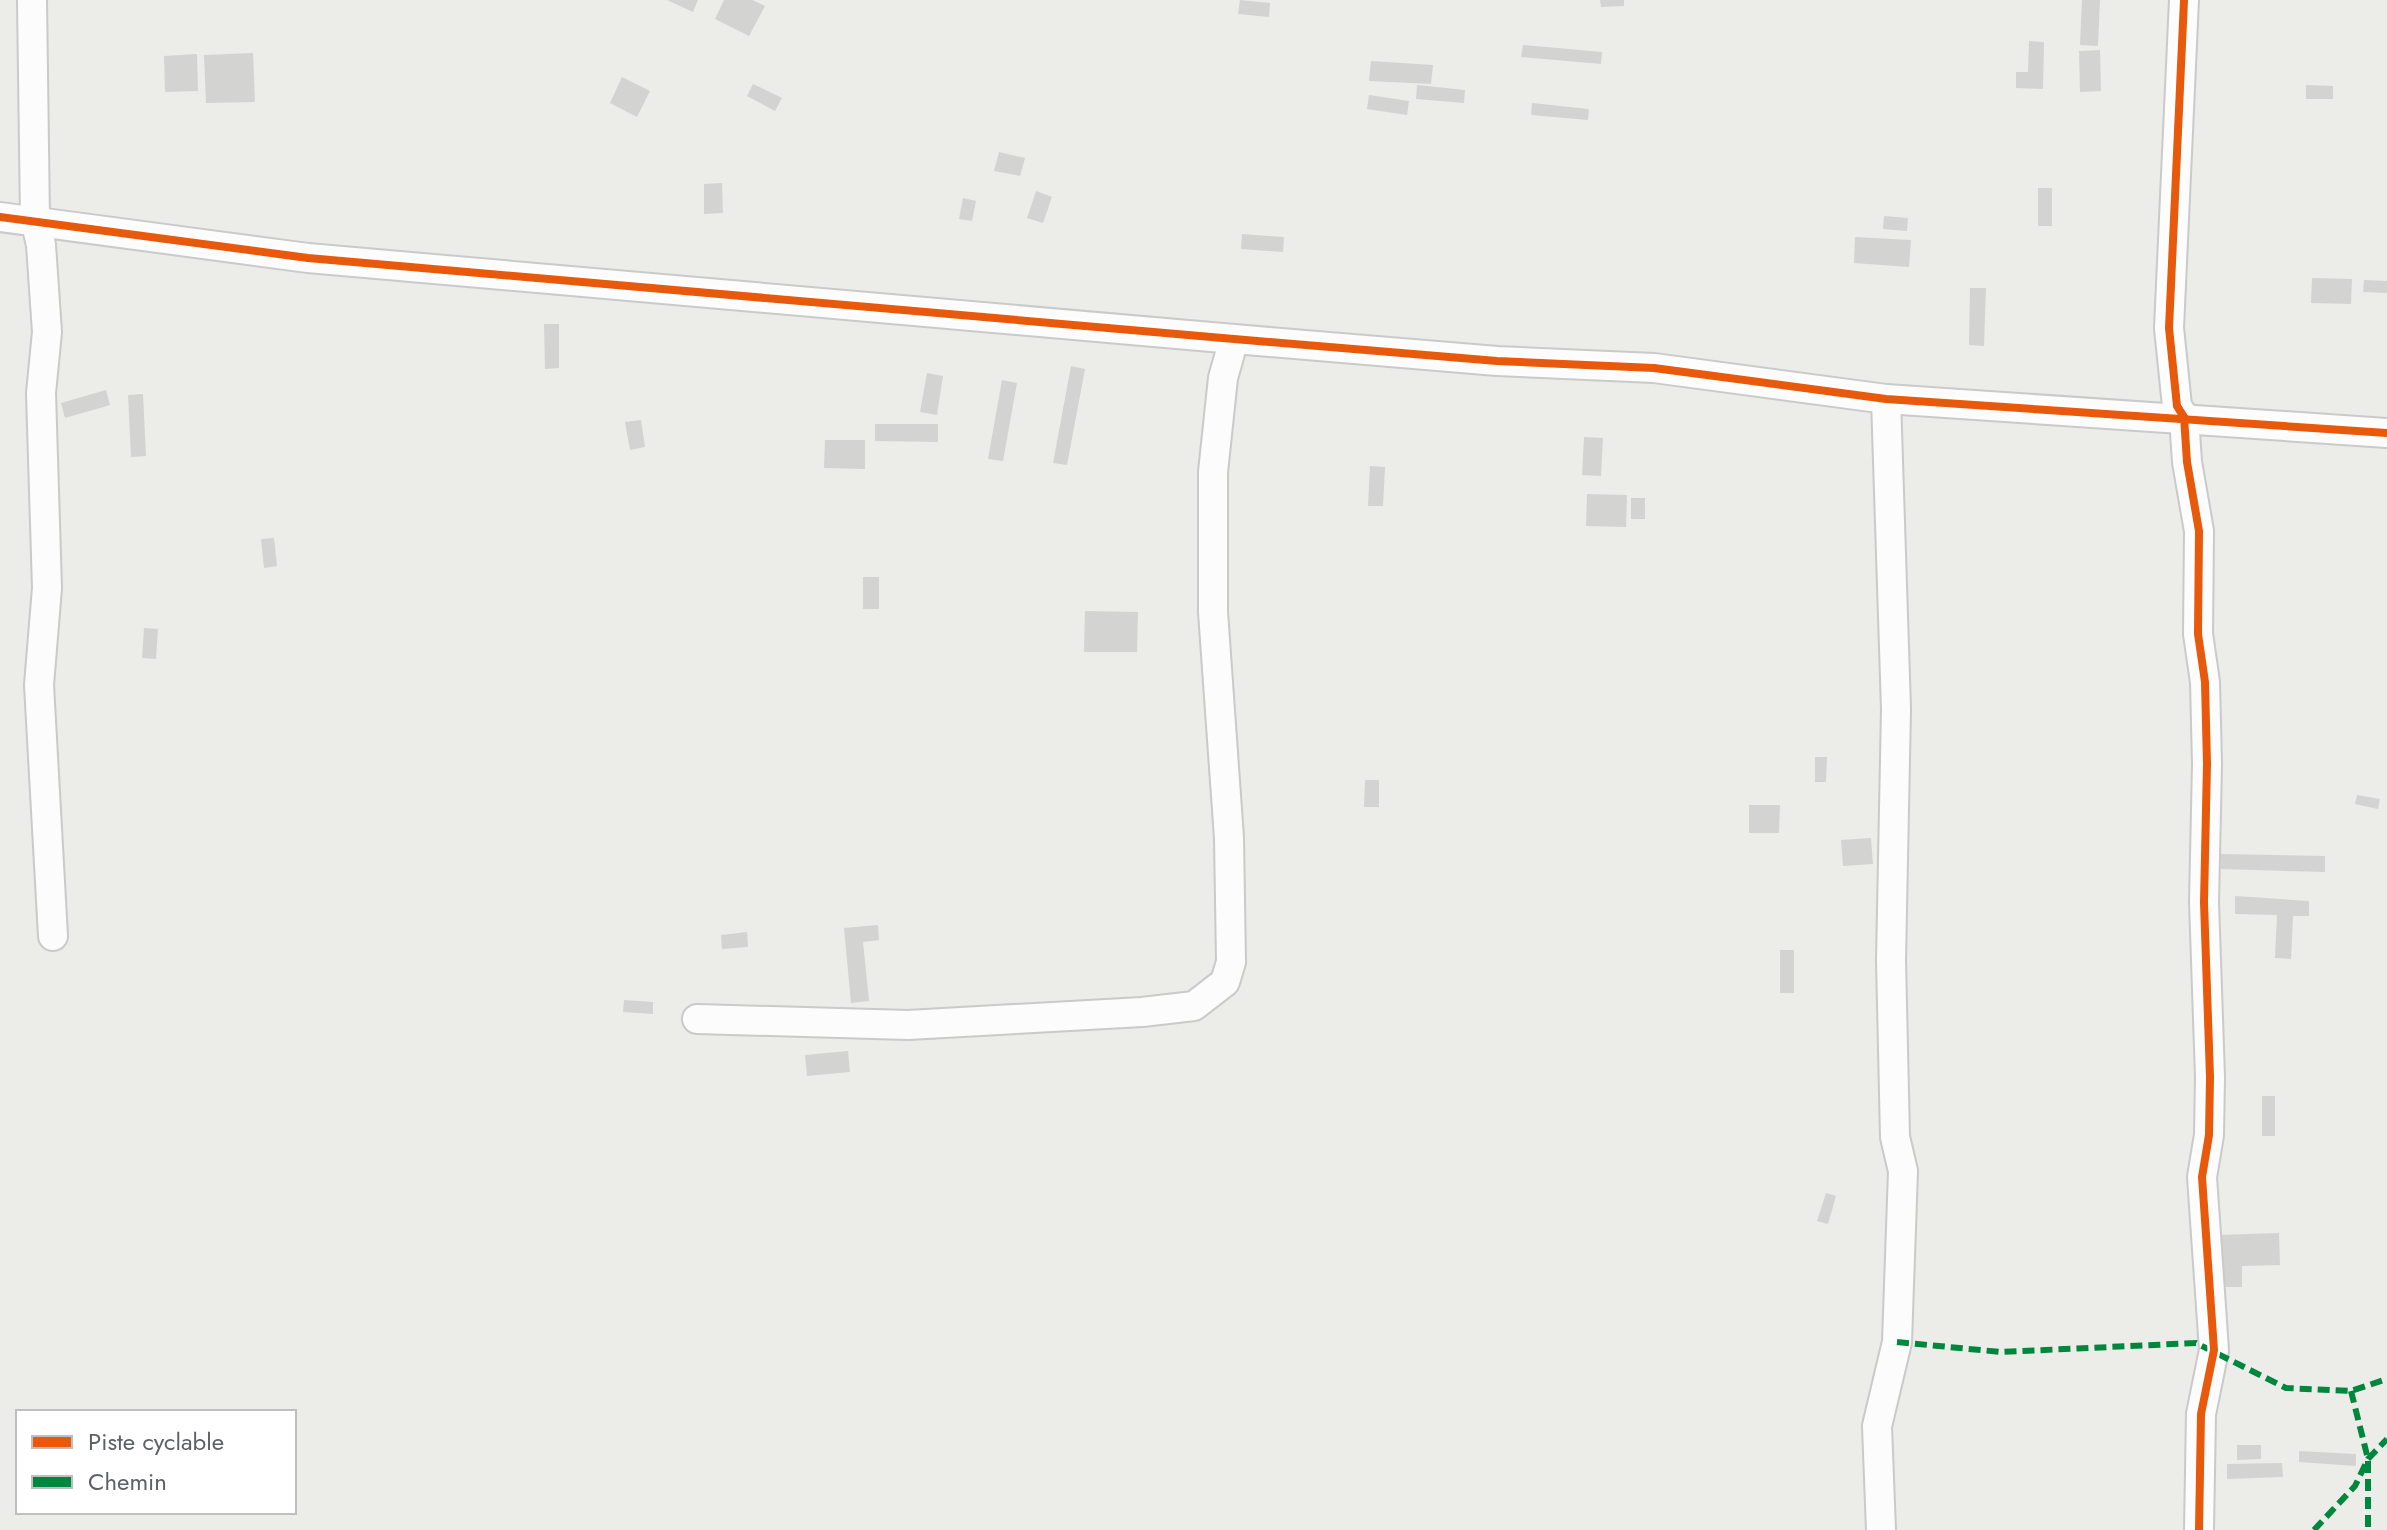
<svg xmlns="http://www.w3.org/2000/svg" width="2387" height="1530" font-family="Jost,sans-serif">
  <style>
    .building { fill: #d3d3d1 }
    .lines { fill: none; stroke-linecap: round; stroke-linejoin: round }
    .minor-casing { stroke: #c9cac9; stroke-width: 32 }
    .minor { stroke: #fcfcfc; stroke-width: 28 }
    .quiet { stroke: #00873e; stroke-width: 6; stroke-dasharray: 12 6; stroke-linecap: butt }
    .cycleway-casing { stroke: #fff; stroke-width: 13 }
    .cycleway { stroke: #e8590c; stroke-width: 8 }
  </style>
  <rect width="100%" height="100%" fill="#ecece8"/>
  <g class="building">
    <polygon points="667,0 698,0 693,12"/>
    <polygon points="724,0 752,0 765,6 749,36 715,19"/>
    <polygon points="1240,0 1270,3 1269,17 1238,14"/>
    <polygon points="1600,0 1624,0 1624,6 1601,7"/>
    <polygon points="2082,0 2100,0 2098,46 2080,45"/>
    <polygon points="2029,41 2044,42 2043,89 2016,88 2016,72 2028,72"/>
    <polygon points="1523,45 1602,52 1601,64 1521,57"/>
    <polygon points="2100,50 2101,91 2080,92 2079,51"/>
    <polygon points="253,53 255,102 206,103 204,55"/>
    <polygon points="197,54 198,91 165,92 164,56"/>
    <polygon points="1371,61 1433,65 1431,84 1369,81"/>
    <polygon points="622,77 650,91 637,117 610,103"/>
    <polygon points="753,84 782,98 775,111 747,96"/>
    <polygon points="1417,85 1465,90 1464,103 1416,99"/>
    <polygon points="2306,85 2333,86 2333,99 2306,99"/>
    <polygon points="1369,95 1409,101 1407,115 1367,109"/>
    <polygon points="1532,103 1589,109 1588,120 1531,115"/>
    <polygon points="999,152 1025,158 1020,176 994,171"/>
    <polygon points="722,183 723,213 704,214 704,184"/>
    <rect x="2038" y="188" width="14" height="38"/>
    <polygon points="1036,191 1052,197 1043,223 1027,218"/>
    <polygon points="963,198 976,201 972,221 959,219"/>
    <polygon points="1884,216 1908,218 1907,231 1883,229"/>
    <polygon points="1242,234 1284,237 1283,252 1241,249"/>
    <polygon points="1855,237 1911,240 1909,267 1854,263"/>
    <polygon points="2312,278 2352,279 2351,304 2311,303"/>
    <polygon points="2364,280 2387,281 2387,293 2363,292"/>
    <polygon points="1970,288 1986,288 1984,346 1969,345"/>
    <polygon points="544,324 559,324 559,368 545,369"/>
    <polygon points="1071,366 1085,369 1067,465 1053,463"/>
    <polygon points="927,373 943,376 937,415 920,412"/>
    <polygon points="1002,380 1017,383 1003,461 988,459"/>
    <polygon points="106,390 110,405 65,418 61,403"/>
    <polygon points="143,394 146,456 131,457 128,395"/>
    <polygon points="641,420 645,447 630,450 625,422"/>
    <polygon points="875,424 938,424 938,442 875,441"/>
    <polygon points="1584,437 1603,438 1601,476 1582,475"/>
    <polygon points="825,440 865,440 865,469 824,468"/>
    <polygon points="1370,466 1385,467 1383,506 1368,506"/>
    <polygon points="1587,494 1627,495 1626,527 1586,526"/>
    <rect x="1631" y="498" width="14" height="21"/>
    <polygon points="274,538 277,566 264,568 261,539"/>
    <rect x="863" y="577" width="16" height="32"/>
    <polygon points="1085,611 1138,612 1137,652 1084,652"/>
    <polygon points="144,628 158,629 156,659 142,658"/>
    <polygon points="1815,757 1827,757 1826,782 1815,782"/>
    <polygon points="1365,780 1379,780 1379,807 1364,807"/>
    <polygon points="2357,795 2380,799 2378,809 2355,804"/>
    <polygon points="1749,805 1780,805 1779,833 1749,833"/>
    <polygon points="1871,838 1873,864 1843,866 1841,840"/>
    <polygon points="2221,854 2325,856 2325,872 2221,869"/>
    <polygon points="2235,896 2309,901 2309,916 2293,916 2291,959 2275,958 2277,915 2235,914"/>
    <polygon points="878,925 879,940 863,942 869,1001 851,1003 844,928"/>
    <polygon points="747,932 748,947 722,949 721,935"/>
    <rect x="1780" y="950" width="14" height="43"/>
    <polygon points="624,1000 653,1002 653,1014 623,1012"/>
    <polygon points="848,1051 850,1072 807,1076 805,1055"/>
    <rect x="2262" y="1096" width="13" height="40"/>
    <polygon points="1826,1193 1836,1196 1828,1224 1817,1221"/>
    <polygon points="2279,1233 2280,1265 2242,1266 2242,1287 2219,1287 2218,1235"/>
    <polygon points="2237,1445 2261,1445 2261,1459 2237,1460"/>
    <polygon points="2299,1451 2356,1454 2356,1466 2299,1462"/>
    <polygon points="2282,1463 2283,1477 2227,1479 2227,1464"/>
  </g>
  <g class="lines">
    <defs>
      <g id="minor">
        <polyline points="32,0 35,219 41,245 47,332 41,393 47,588 39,685 53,936"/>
        <polyline points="2184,0 2169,328 2177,406 2184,417 2187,462 2199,531 2198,634 2205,682 2207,764 2204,902 2210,1077 2209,1135 2202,1177 2214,1350 2201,1414 2199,1530"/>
        <polyline points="0,217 308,258 1234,339 1497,361 1654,368 1886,399 2387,433"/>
        <polyline points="697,1019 908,1025 1142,1012 1194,1006 1225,982 1231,962 1229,838 1213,612 1213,472 1223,378 1234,339"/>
        <polyline points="1881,1530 1877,1426 1897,1342 1903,1171 1895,1137 1891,960 1896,709 1886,399"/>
      </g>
    </defs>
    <use href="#minor" class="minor-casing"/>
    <use href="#minor" class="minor"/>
    <g class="quiet">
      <polyline points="1897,1342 2001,1352 2196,1343 2286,1388 2351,1391 2387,1379"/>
      <polyline points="2351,1391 2368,1459 2368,1530"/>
      <polyline points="2314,1530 2355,1486 2368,1459 2387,1439"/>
    </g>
    <defs>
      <g id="cycleway">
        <polyline points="2184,0 2169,328 2177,406 2184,417 2187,462 2199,531 2198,634 2205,682 2207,764 2204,902 2210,1077 2209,1135 2202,1177 2214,1350 2201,1414 2199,1530"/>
        <polyline points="0,217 308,258 1234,339 1497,361 1654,368 1886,399 2387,433"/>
      </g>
    </defs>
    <use href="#cycleway" class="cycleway-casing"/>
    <use href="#cycleway" class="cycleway"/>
  </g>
  <rect x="16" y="1410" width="280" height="104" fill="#ffffff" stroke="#bebfc1" stroke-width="2"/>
  <rect x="32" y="1436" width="40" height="12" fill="#e8590c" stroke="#bebfc1" stroke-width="2"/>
  <text x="88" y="1450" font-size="24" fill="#5d6065">Piste cyclable</text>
  <rect x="32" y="1476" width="40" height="12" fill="#00873e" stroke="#bebfc1" stroke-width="2"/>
  <text x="88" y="1490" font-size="24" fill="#5d6065">Chemin</text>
</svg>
